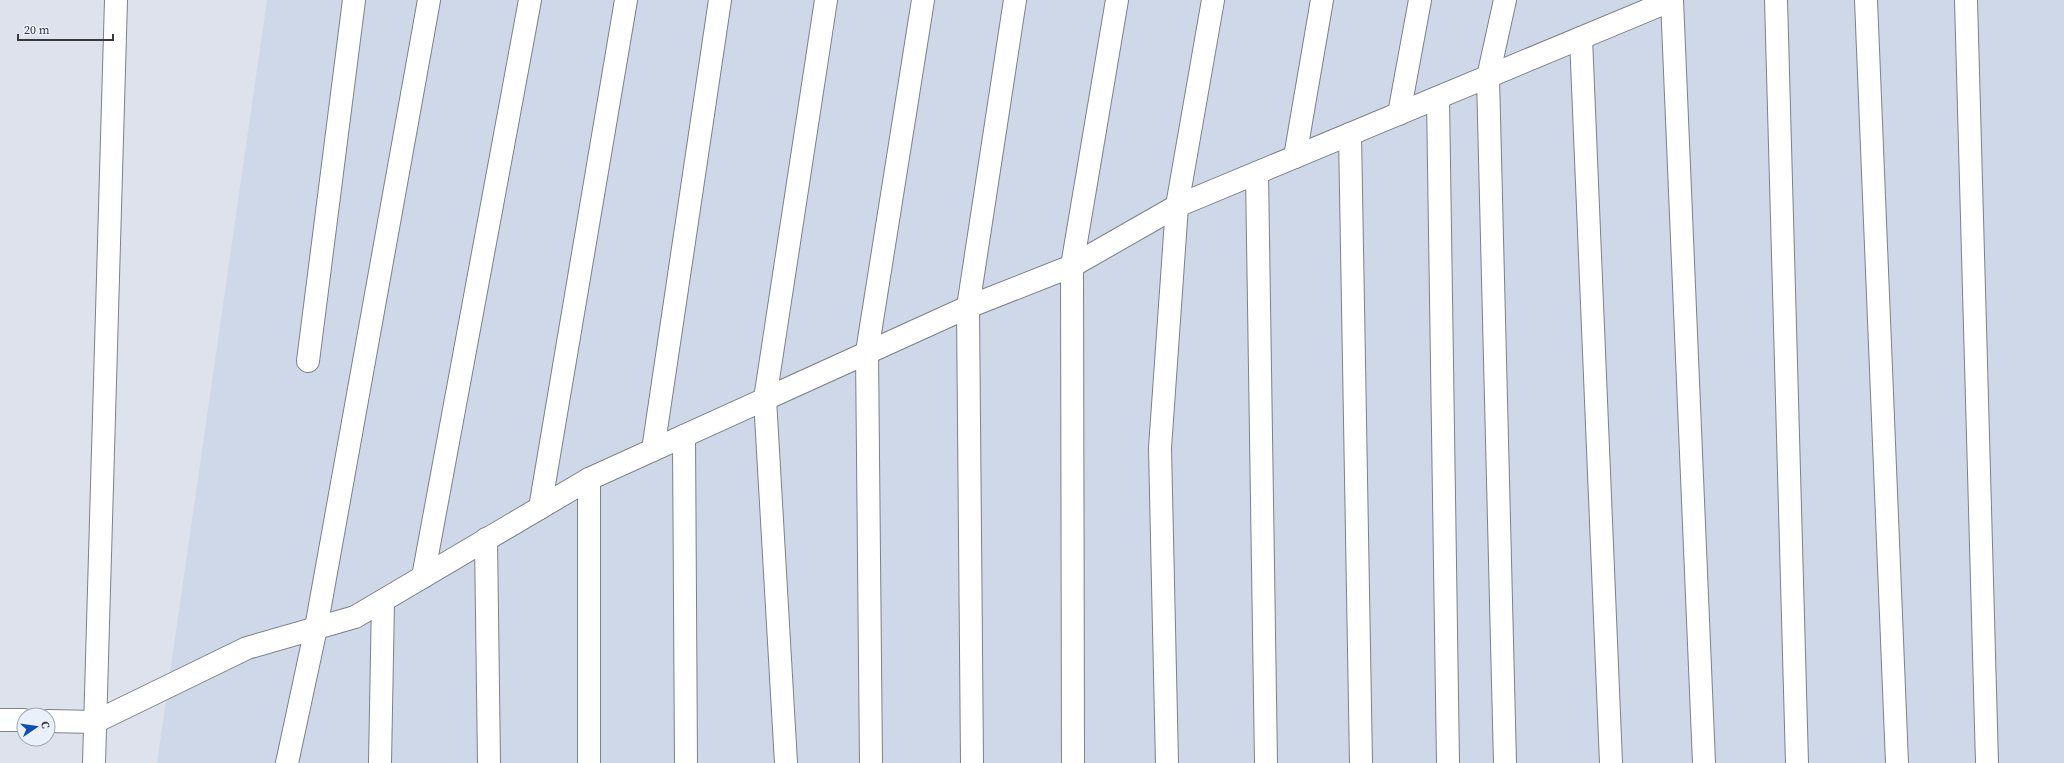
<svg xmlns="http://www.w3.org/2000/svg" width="2064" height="763" font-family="'Source Serif 4',serif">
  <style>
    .built { fill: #cfd8e8 }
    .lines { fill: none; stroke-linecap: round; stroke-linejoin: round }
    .minor-casing { stroke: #7c8189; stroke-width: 24 }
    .minor { stroke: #fff; stroke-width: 22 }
  </style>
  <rect width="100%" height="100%" fill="#dde2ec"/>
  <polygon class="built" points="267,0 2064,0 2064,763 157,763"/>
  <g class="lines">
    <defs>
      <g id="minor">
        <polyline points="1505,0 1488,77 1505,763"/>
        <polyline points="1672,0 1704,763"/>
        <polyline points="1776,0 1797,763"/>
        <polyline points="1866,0 1897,763"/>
        <polyline points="1966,0 1987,763"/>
        <polyline points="1581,38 1611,763"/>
        <polyline points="1438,98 1448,763"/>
        <polyline points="1399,114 1420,0"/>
        <polyline points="1350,134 1361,763"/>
        <polyline points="1295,157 1322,0"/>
        <polyline points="1257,173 1266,763"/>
        <polyline points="308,361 354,0"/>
        <polyline points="684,436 686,763"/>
        <polyline points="653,450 720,0"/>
        <polyline points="589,479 589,763"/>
        <polyline points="540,508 626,0"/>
        <polyline points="486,539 489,763"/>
        <polyline points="423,577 530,0"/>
        <polyline points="0,720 24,720"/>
        <polyline points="48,721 95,722 247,648 355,617 589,479 968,307 1072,266 1177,206 1672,0"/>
        <polyline points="94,763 116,0"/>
        <polyline points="287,763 316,628 429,0"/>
        <polyline points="380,763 383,601"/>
        <polyline points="786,763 765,399 826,0"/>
        <polyline points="871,763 867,352 923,0"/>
        <polyline points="972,763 968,307 1015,0"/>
        <polyline points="1073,763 1072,266 1117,0"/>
        <polyline points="1167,763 1160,448 1177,206 1213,0"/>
      </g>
    </defs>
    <use href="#minor" class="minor-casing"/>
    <use href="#minor" class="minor"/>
  </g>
  <g transform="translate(36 727) rotate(77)"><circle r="19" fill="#eaf0f9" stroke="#a2a7ae"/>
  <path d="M0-3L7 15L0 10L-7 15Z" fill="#0a4db8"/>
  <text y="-6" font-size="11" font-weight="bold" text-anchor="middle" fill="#37393d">С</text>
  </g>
  <path d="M18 34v6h95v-6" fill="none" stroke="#37393d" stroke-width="2"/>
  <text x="24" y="34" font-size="12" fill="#37393d" stroke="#eaf0f9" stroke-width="3" paint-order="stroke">20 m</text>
</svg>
